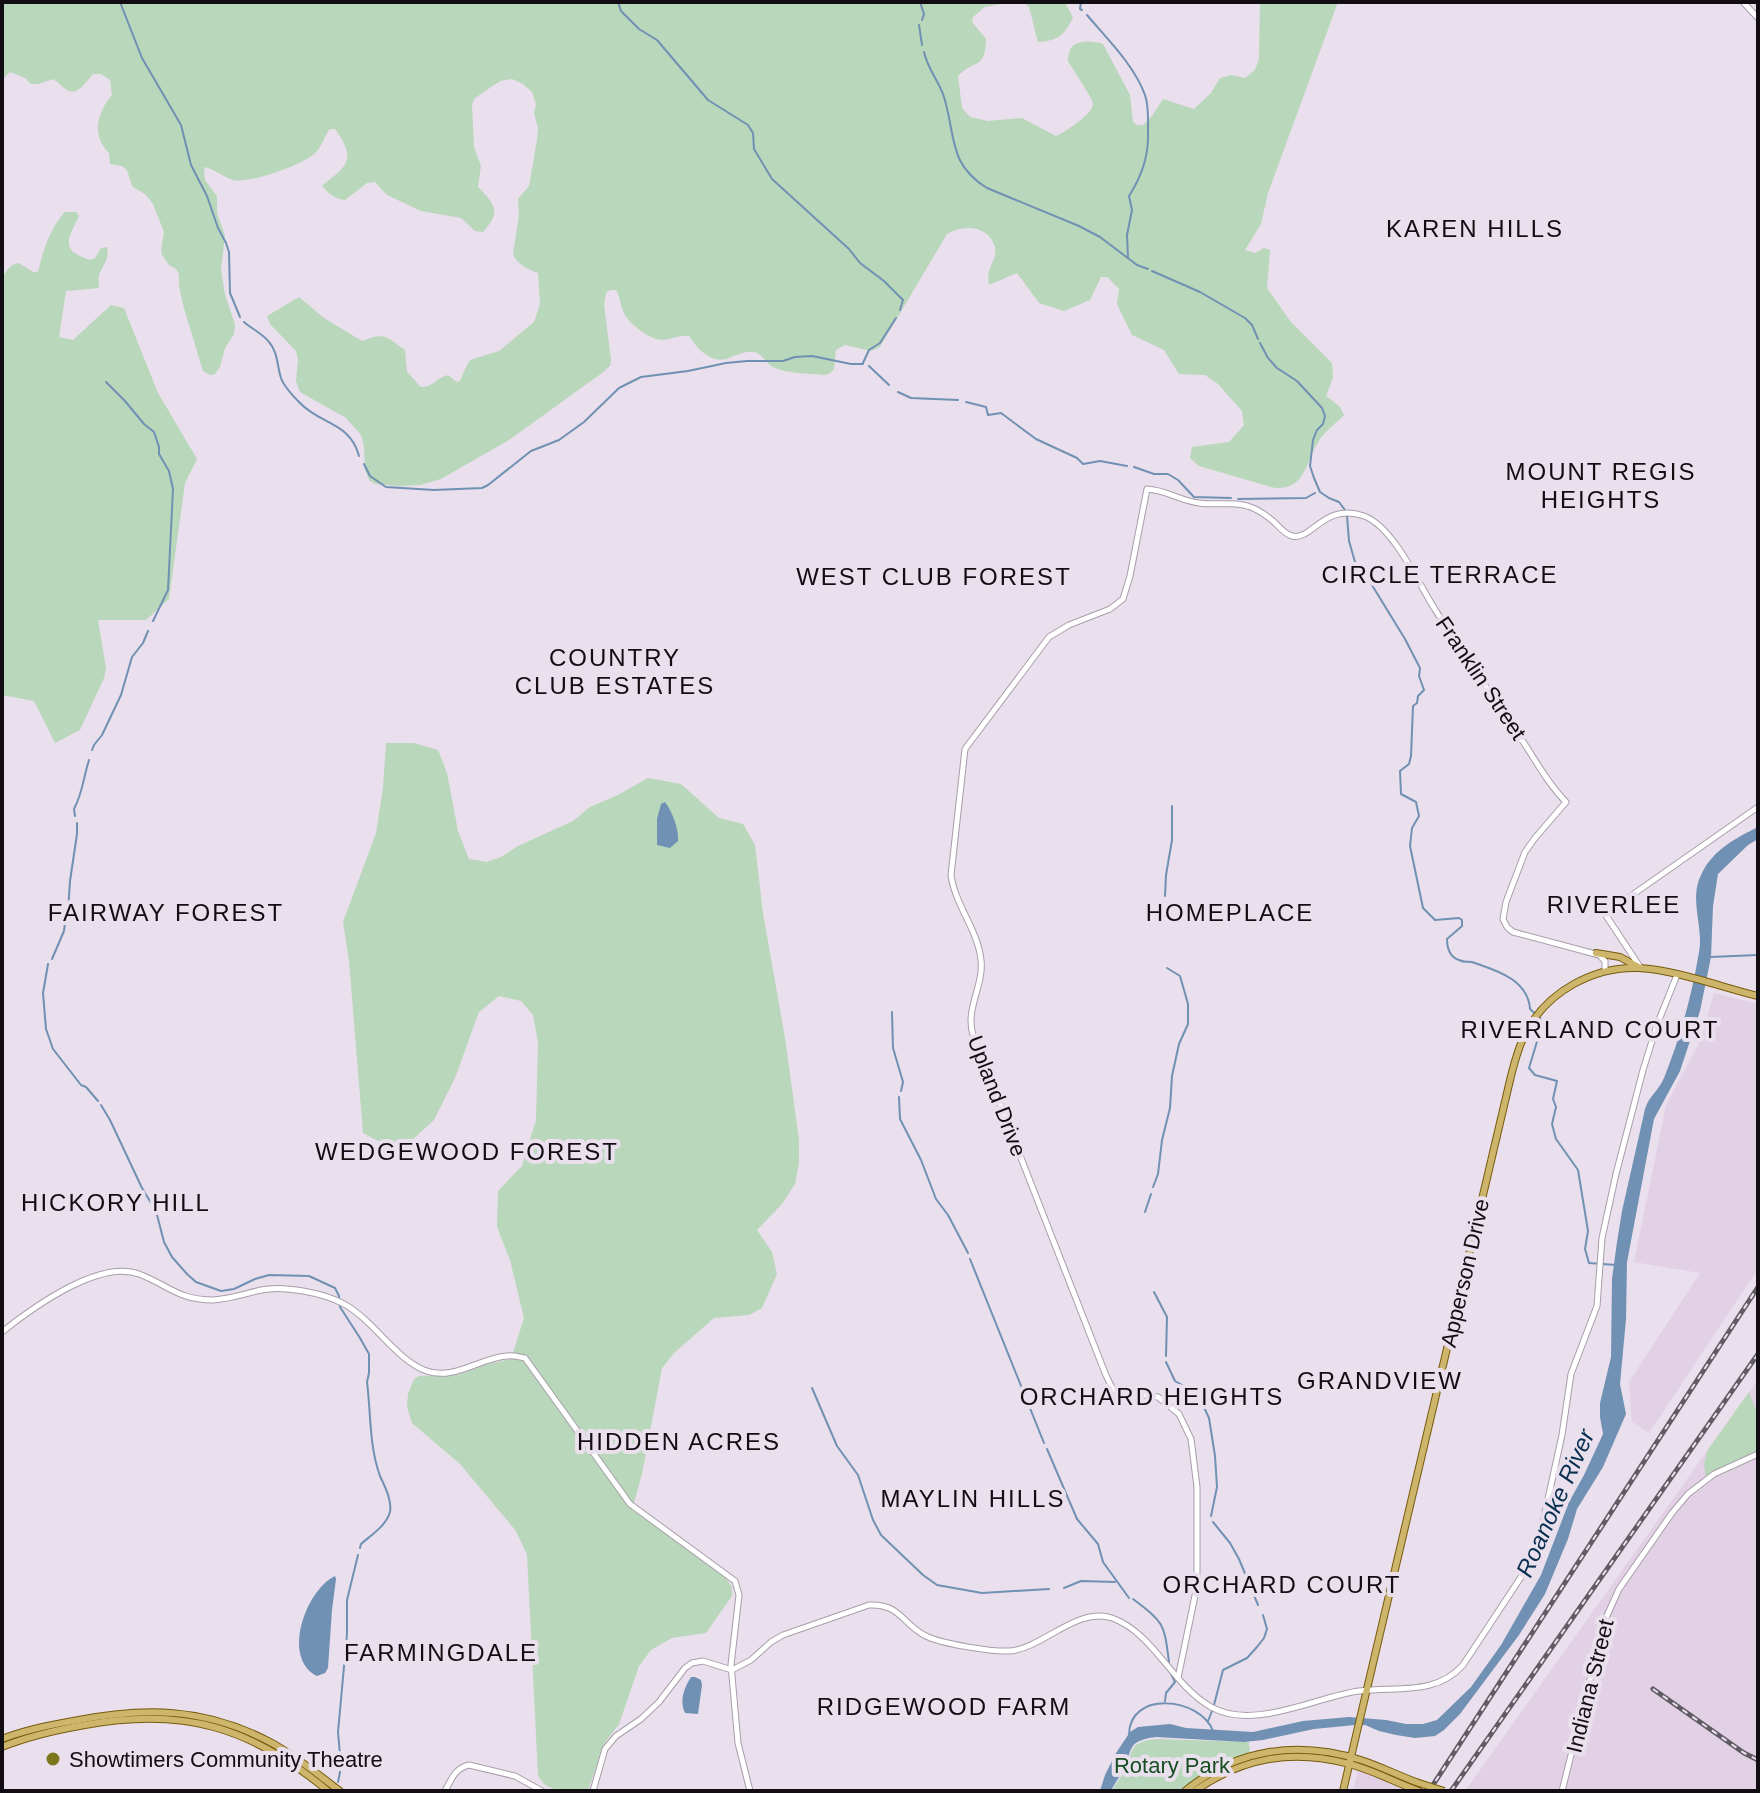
<svg xmlns="http://www.w3.org/2000/svg" width="1760" height="1793" font-family="Arial,sans-serif">
  <style>
    .built { fill: #e2d1e5 }
    .green { fill: #b9d7bb }
    .water { fill: #7091b3 }
    .lines { fill: none; stroke-linecap: round; stroke-linejoin: round }
    .stream { stroke: #7091b3; stroke-width: 2 }
    .secondary-casing { stroke: #a89eaa; stroke-width: 7 }
    .primary-casing { stroke: #765a0c; stroke-width: 8 }
    .secondary { stroke: #fff; stroke-width: 5 }
    .primary { stroke: #cdb56b; stroke-width: 6 }
    .rail-casing { stroke: #615b63; stroke-width: 5 }
    .rail { stroke: #eadfec; stroke-width: 2; stroke-dasharray: 6; stroke-linecap: butt }
    .primary-bridge-casing { stroke: #765a0c; stroke-width: 8; stroke-linecap: butt }
    .primary-bridge { stroke: #cdb56b; stroke-width: 6 }
    .poi-dot { fill: #7c771c; stroke: #eadfec; stroke-width: 3 }
    .labels { text-anchor: middle; dominant-baseline: central; stroke-width: 8; stroke-linejoin: round; paint-order: stroke }
    .street-label { font-size: 22px; fill: #110d12; stroke: #eadfec }
    .poi-label { font-size: 22px; fill: #110d12; stroke: #eadfec; text-anchor: start }
    .park-label { font-size: 22px; fill: #184f22; stroke: #eadfec }
    .neighbourhood-label { font-size: 24px; letter-spacing: 2px; fill: #110d12; stroke: #eadfec }
    .water-label { font-size: 24px; font-style: italic; fill: #072f50; stroke: #eadfec }
  </style>
  <rect width="100%" height="100%" fill="#eadfec"/>
  <g class="built">
    <polygon points="1714,993 1758,1004 1758,1269 1649,1433 1632,1422 1629,1382 1700,1273 1634,1262 1666,1105 1701,1039"/>
    <polygon points="1758,1380 1758,1791 1465,1791 1707,1451"/>
    <polygon points="1358,1769 1416,1791 1353,1791"/>
  </g>
  <g class="green">
    <path d="M2,2H1011L985,7L973,17L972,22L986,39C985,70 976,58 958,76L962,108L970,117L988,121L1022,118L1056,136C1065,132 1091,115 1093,105C1093,103 1092,101 1091,98L1068,61C1068,58 1069,50 1071,48C1078,39 1094,41 1103,44L1130,95L1133,122L1137,125H1143L1152,116L1163,99L1194,109L1211,93L1220,78L1231,75L1245,78L1255,70L1259,59L1260,2H1338L1268,193L1261,224L1245,250L1255,253L1264,248L1270,250L1267,288L1291,322L1332,363L1333,378L1326,396L1340,407L1344,415C1335,424 1323,433 1317,444C1304,465 1306,489 1275,488L1199,466L1190,458L1192,447L1229,442L1244,425L1242,411L1218,384L1205,375L1179,374L1164,350L1132,335L1117,304L1119,289L1107,277H1101L1090,300L1064,311L1039,303L1017,273L989,285C985,267 998,261 995,247C989,225 963,224 947,234L880,347L871,351L845,345L836,350L834,369L829,374L823,375C807,373 788,374 773,367C766,364 762,353 754,352C746,351 736,355 729,358C713,365 697,349 689,336C677,335 671,340 663,340C650,340 631,325 625,315C620,307 621,298 616,290H610L606,293L604,304L611,360L610,366L602,373L509,440L441,479L420,485L399,486L375,484L369,480L365,470L364,446L361,435L346,418L300,392L296,381L298,359L296,351L270,324L267,316L299,297L324,318L362,341C384,332 386,336 405,350L407,372L421,387C434,387 436,378 448,375L457,382L460,381L466,367L470,360L499,351L534,322L540,304L538,273C528,269 517,265 513,254L519,215L518,199L529,186L537,140L538,128L534,113L536,104L532,92L523,84L512,79L500,81L475,98L472,104L474,147L481,166L478,187C495,205 502,211 483,232L475,231L461,218L421,211L387,195L375,182L367,183L345,200C335,199 329,194 322,186C348,165 357,160 335,129H330C324,136 323,144 317,151C307,164 249,184 233,180C223,177 215,169 204,167L205,180L217,196V213L225,236L221,270L225,294L235,325L234,334L225,348L220,367L215,374L210,375L203,371L183,305L179,286V274L176,269L169,265L162,255L161,250L164,232L153,204L146,195L132,186L127,170L122,166L110,164L109,153C91,135 97,113 112,95L110,80L101,74H93C76,95 73,98 54,79L38,84H31L25,78L10,72L2,80Z"/>
    <path d="M1017,2H1065L1073,18C1064,35 1058,41 1038,42L1029,7L1024,3Z"/>
    <path d="M65,212H76L79,216C68,239 59,250 90,260L95,258L101,248L107,247C110,260 102,265 99,276C98,279 99,285 99,288L66,291L59,337L73,340L111,305L124,308L158,393L197,459L185,483L169,599L146,620H98L106,668L104,678L80,730L55,743L34,701L2,695V279C6,271 10,264 19,263L33,272H38C43,251 50,228 65,212Z"/>
    <path d="M386,743H414L438,750L447,773L458,831L469,859L487,862L501,857L518,846L573,821L590,807L618,795L648,778L681,784L719,818L743,824L755,845L763,913L785,1038L799,1140V1163L795,1184L782,1204L757,1230L772,1252L777,1274L762,1308L749,1315L714,1318L674,1353L662,1368L642,1474L632,1510L722,1573L732,1587V1596L706,1633L672,1638L651,1650L639,1666L619,1724L604,1744L588,1791C567,1791 545,1793 538,1775L527,1555L516,1531L460,1464L412,1423L407,1407L408,1394L414,1379L419,1376L458,1375L488,1364L511,1359L524,1318L510,1260L497,1227L498,1191L522,1166L536,1120L538,1042L533,1015L521,1001L499,996L479,1012L455,1078L434,1120L412,1140L382,1143L363,1133L349,961L343,922L376,833L383,788Z"/>
    <polygon points="1749,1392 1758,1416 1758,1454 1706,1478 1704,1465 1707,1451"/>
    <path d="M1156,1739L1249,1742L1250,1752L1212,1768L1181,1791H1112C1115,1784 1119,1780 1123,1774C1134,1752 1127,1742 1156,1739Z"/>
  </g>
  <g class="water">
    <path d="M665,802C672,811 679,829 678,841L670,848L657,845V819L661,804Z"/>
    <path d="M1758,827V839L1748,845L1718,874L1713,906L1711,957L1700,1011L1680,1071L1654,1119L1627,1262L1626,1319L1620,1384L1626,1414L1603,1467L1577,1509L1568,1539L1545,1594L1519,1635L1460,1714L1444,1730L1435,1736L1415,1738L1396,1735L1379,1731L1365,1725H1355L1314,1729L1263,1740L1244,1742L1156,1737C1124,1741 1134,1751 1122,1773C1118,1779 1114,1784 1111,1791H1100L1105,1775L1116,1753L1130,1732L1138,1727L1170,1724L1186,1728L1253,1732L1303,1721L1349,1717L1386,1720L1406,1724H1423L1437,1720L1471,1687L1501,1645L1541,1575L1569,1502L1584,1475L1603,1434L1600,1417V1403L1611,1357L1612,1279L1617,1242L1622,1211L1645,1109C1649,1096 1659,1090 1664,1078C1680,1038 1692,995 1699,952C1704,926 1688,899 1702,873C1713,850 1736,838 1758,827Z"/>
    <path d="M335,1576L336,1579L332,1610L328,1668L325,1673L317,1676C281,1658 306,1590 335,1576Z"/>
    <path d="M691,1677H695L701,1680L702,1685L698,1714L685,1713C679,1701 684,1688 691,1677Z"/>
  </g>
  <g class="lines">
    <g class="stream">
      <polyline points="120,2 142,58 181,125 191,165 207,196 218,228 226,243 229,252 230,293 240,317"/>
      <polyline points="618,2 621,11 639,29 657,40 708,100 748,125 753,133 754,149 772,179 849,249 860,263 884,281 903,300 900,310"/>
      <polyline points="920,2 924,14 922,20"/>
      <polyline points="1081,2 1080,9 1082,10"/>
      <path d="M1087,15C1108,40 1134,65 1145,95C1149,106 1148,121 1148,132C1149,156 1142,176 1129,196L1132,210L1127,235L1128,258"/>
      <polyline points="919,25 922,45"/>
      <path d="M924,52C928,70 939,81 944,97C956,136 948,164 987,188L1079,226L1100,237L1137,265L1148,269"/>
      <polyline points="1152,271 1200,292 1245,318 1252,325 1258,339"/>
      <path d="M244,322C252,329 263,334 269,342C278,352 277,366 281,378C284,387 293,396 300,403C321,425 350,422 359,456"/>
      <path d="M1260,343L1268,358L1277,368L1297,381L1322,408L1325,416L1323,424L1317,430L1313,440L1310,466L1314,478L1320,492L1329,498L1339,502L1345,510L1347,516L1349,541L1355,562L1367,577L1405,639L1420,668L1419,676L1424,690L1418,696L1417,703L1413,706L1411,756L1409,764L1400,771L1401,794L1416,802L1419,816L1412,828L1410,846L1423,908L1435,920L1459,918L1462,920V926L1447,939C1447,948 1450,957 1459,960C1465,963 1467,961 1472,962C1495,970 1528,979 1530,1009L1540,1018L1542,1025L1529,1068L1535,1075L1557,1081L1553,1099L1556,1107L1552,1124L1556,1139L1578,1170L1588,1231L1585,1249L1589,1263L1616,1265"/>
      <polyline points="863,363 869,350 880,343 896,318"/>
      <polyline points="869,366 889,385"/>
      <polyline points="106,382 125,401 144,424 154,432 159,447 159,454 169,471 173,489 168,590 153,621"/>
      <polyline points="898,392 911,398 958,400"/>
      <polyline points="966,402 986,407 988,415 1001,413 1036,439 1077,458 1083,464 1100,461 1127,466"/>
      <polyline points="364,464 370,476 386,487 434,490 482,488 488,485 531,451 559,440 584,422 619,388 641,377 688,371 726,363 747,361 783,361 795,357 812,356 851,364 863,364"/>
      <polyline points="1134,467 1154,474 1168,474 1178,480 1194,497 1231,498"/>
      <polyline points="1238,499 1306,498 1315,493"/>
      <polyline points="92,750 94,745 102,735 121,695 132,657 143,643 148,631"/>
      <path d="M75,816L74,809C83,792 83,779 89,760"/>
      <polyline points="1165,896 1166,875 1172,840 1172,806"/>
      <polyline points="68,911 70,881 77,834 77,823"/>
      <polyline points="1710,957 1758,955"/>
      <polyline points="52,959 64,931 66,915"/>
      <polyline points="48,964 43,993 46,1029 53,1049 81,1085 86,1087 98,1101"/>
      <polyline points="892,1012 893,1048 903,1082 901,1091"/>
      <polyline points="899,1097 900,1119 921,1160 936,1199 948,1215 968,1253"/>
      <path d="M101,1105L110,1120L142,1188L156,1211L164,1242L172,1257L187,1274L196,1282L221,1291L234,1289L255,1279L269,1275L309,1276L335,1288L339,1296L340,1307L360,1338L369,1354V1373L367,1382C371,1413 369,1446 380,1476C385,1487 392,1500 390,1512C386,1526 371,1535 361,1544L360,1548"/>
      <polyline points="1153,1187 1158,1174 1162,1140 1170,1108 1172,1076 1179,1044 1188,1024 1188,1004 1180,976 1167,968"/>
      <polyline points="1145,1212 1151,1194"/>
      <polyline points="970,1259 1044,1443"/>
      <polyline points="1154,1292 1167,1317 1166,1356"/>
      <polyline points="1166,1362 1175,1381 1189,1389 1201,1401 1209,1418 1215,1456 1217,1487 1211,1516"/>
      <polyline points="812,1388 837,1446 858,1475 873,1520 881,1535 923,1575 937,1585 982,1593 1049,1589"/>
      <polyline points="1047,1449 1077,1519 1098,1544 1103,1562 1129,1598"/>
      <polyline points="1213,1522 1230,1543 1239,1559 1258,1605"/>
      <polyline points="1064,1588 1081,1581 1115,1582"/>
      <path d="M1133,1599C1165,1623 1164,1624 1169,1662"/>
      <polyline points="1165,1701 1166,1693 1175,1682 1170,1672"/>
      <polyline points="1214,1705 1223,1670 1247,1658 1257,1647 1264,1638 1267,1629 1263,1615"/>
      <polyline points="1208,1721 1212,1711"/>
      <path d="M1129,1735C1129,1690 1200,1697 1213,1731"/>
      <polyline points="338,1782 341,1767 338,1732 347,1634 347,1600 358,1555"/>
    </g>
    <defs>
      <g id="secondary">
        <polyline points="1743,2 1758,18"/>
        <polyline points="1640,967 1605,914 1758,807"/>
        <path d="M2,1332C32,1308 99,1259 139,1274C168,1285 178,1300 213,1300C230,1299 244,1294 261,1290C283,1285 324,1293 344,1304C373,1320 395,1358 424,1370C453,1382 479,1358 507,1356C513,1355 519,1357 525,1358L630,1504L735,1581L739,1595L731,1665L738,1743L750,1791"/>
        <path d="M1178,1678L1197,1586V1487L1191,1439L1179,1414L1158,1397L1116,1391L1112,1388L1105,1373L973,1035C965,1008 984,986 981,960C978,930 955,905 951,875L965,749L1049,637L1069,625L1110,609L1123,599L1130,576L1147,489C1166,490 1181,501 1199,503C1218,506 1235,500 1253,508C1260,511 1267,516 1273,521C1279,526 1284,534 1292,536C1312,541 1324,502 1364,516C1394,527 1419,585 1436,611C1465,656 1494,699 1524,743C1537,763 1549,785 1566,802L1535,838L1525,852L1506,902L1503,919L1507,927L1513,932L1599,955L1605,961V971"/>
        <path d="M445,1791C451,1780 455,1768 469,1765L515,1776L542,1791"/>
        <path d="M593,1791L605,1749L616,1736L641,1719L659,1702L685,1668L692,1663L703,1661L732,1670L751,1660L771,1642L783,1635L869,1605C900,1603 903,1625 926,1636C942,1644 992,1652 1010,1651C1043,1648 1078,1606 1112,1618C1154,1633 1172,1685 1211,1707C1254,1731 1315,1697 1359,1691C1395,1686 1436,1696 1463,1665L1523,1574L1539,1540L1562,1435L1571,1374L1597,1306L1602,1238L1616,1174L1643,1070L1657,1025L1677,975"/>
        <polyline points="1562,1791 1605,1620 1619,1589 1672,1513 1688,1494 1714,1474 1758,1454"/>
      </g>
      <g id="primary">
        <polyline points="1596,953 1620,957 1640,968"/>
        <path d="M2,1739C25,1730 49,1725 73,1721C144,1707 204,1707 270,1742C295,1755 317,1774 340,1791"/>
        <path d="M2,1747C29,1736 56,1730 85,1725C184,1707 251,1727 328,1791"/>
        <path d="M1185,1791C1236,1749 1297,1740 1361,1760C1380,1766 1399,1776 1419,1783"/>
        <path d="M1195,1791C1243,1757 1293,1749 1349,1764C1373,1770 1396,1783 1419,1791"/>
        <path d="M1343,1791L1511,1076C1515,1060 1519,1045 1527,1030C1549,991 1594,966 1639,968C1676,970 1721,987 1758,996"/>
      </g>
    </defs>
    <use href="#secondary" class="secondary-casing"/>
    <use href="#primary" class="primary-casing"/>
    <use href="#secondary" class="secondary"/>
    <use href="#primary" class="primary"/>
    <defs>
      <g id="rail">
        <polyline points="1653,1689 1744,1753 1758,1760"/>
        <polyline points="1429,1791 1758,1287"/>
        <polyline points="1451,1791 1758,1354"/>
      </g>
    </defs>
    <use href="#rail" class="rail-casing"/>
    <use href="#rail" class="rail"/>
    <defs>
      <polyline id="primary-bridge" points="1419,1783 1444,1791"/>
    </defs>
    <use href="#primary-bridge" class="primary-bridge-casing"/>
    <use href="#primary-bridge" class="primary-bridge"/>
  </g>
  <circle class="poi-dot" cx="53" cy="1759" r="8"/>
  <g class="labels">
    <g class="street-label">
      <text transform="translate(1481 678) rotate(56)">Franklin Street</text>
      <text transform="translate(997 1096) rotate(69)">Upland Drive</text>
      <text transform="translate(1465 1273) rotate(-77)">Apperson Drive</text>
      <text transform="translate(1590 1686) rotate(-76)">Indiana Street</text>
    </g>
    <g class="poi-label">
      <text x="69" y="1759">Showtimers Community Theatre</text>
    </g>
    <g class="park-label">
      <text x="1172" y="1765">Rotary Park</text>
    </g>
    <g class="neighbourhood-label">
      <text x="1475" y="228">KAREN HILLS</text>
      <text x="1601" y="471">MOUNT REGIS<tspan x="1601" dy="28">HEIGHTS</tspan></text>
      <text x="1440" y="574">CIRCLE TERRACE</text>
      <text x="934" y="576">WEST CLUB FOREST</text>
      <text x="615" y="657">COUNTRY<tspan x="615" dy="28">CLUB ESTATES</tspan></text>
      <text x="1614" y="904">RIVERLEE</text>
      <text x="166" y="912">FAIRWAY FOREST</text>
      <text x="1230" y="912">HOMEPLACE</text>
      <text x="1590" y="1029">RIVERLAND COURT</text>
      <text x="467" y="1151">WEDGEWOOD FOREST</text>
      <text x="116" y="1202">HICKORY HILL</text>
      <text x="1380" y="1380">GRANDVIEW</text>
      <text x="1152" y="1396">ORCHARD HEIGHTS</text>
      <text x="679" y="1441">HIDDEN ACRES</text>
      <text x="973" y="1498">MAYLIN HILLS</text>
      <text x="1282" y="1584">ORCHARD COURT</text>
      <text x="441" y="1652">FARMINGDALE</text>
      <text x="944" y="1706">RIDGEWOOD FARM</text>
    </g>
    <g class="water-label">
      <text transform="translate(1555 1503) rotate(-66)">Roanoke River</text>
    </g>
  </g>
  <rect width="1760" height="1793" fill="none" stroke="#110d12" stroke-width="8"/>
</svg>
